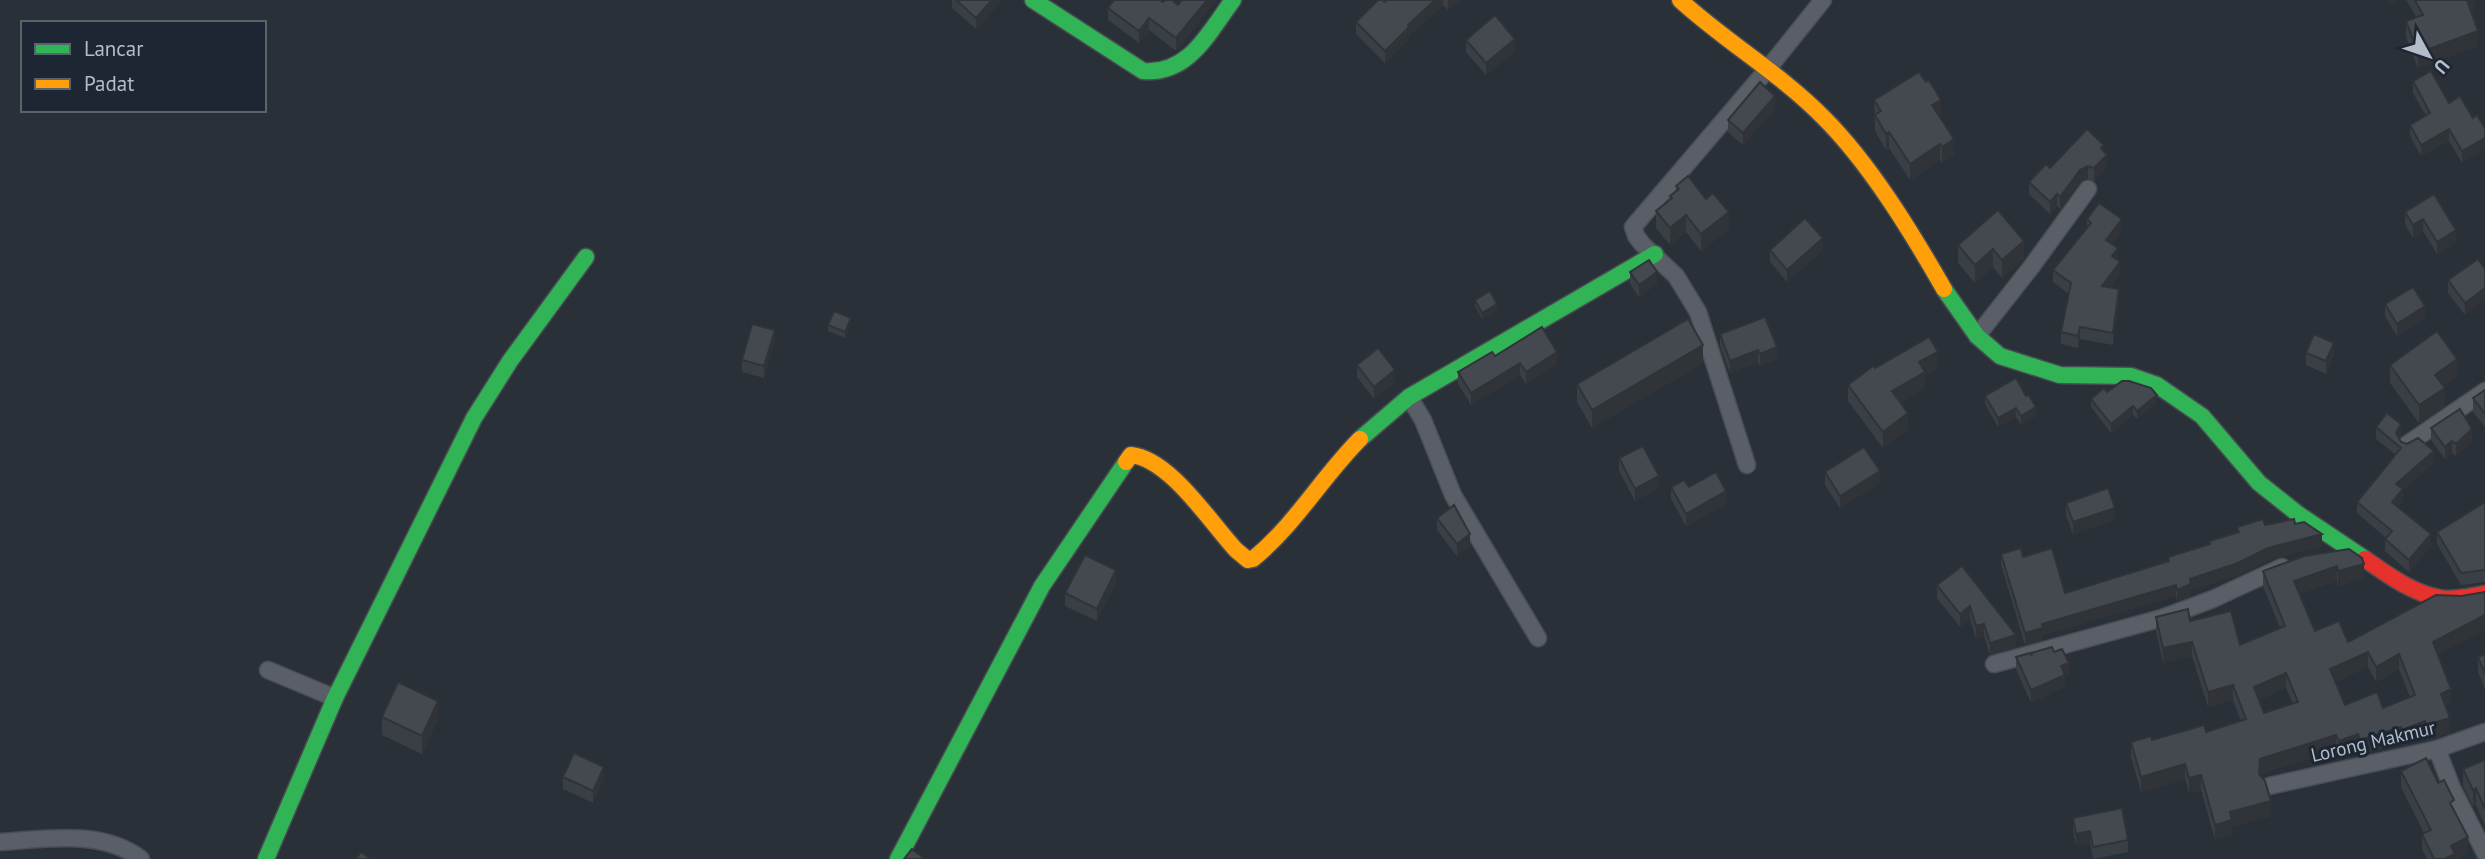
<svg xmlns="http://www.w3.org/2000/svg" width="2485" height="859" font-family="'PT Sans',sans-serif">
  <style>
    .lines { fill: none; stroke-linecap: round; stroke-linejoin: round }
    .street-casing { stroke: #484c53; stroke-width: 19 }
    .fast-casing { stroke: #484c53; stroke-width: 19 }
    .slow-casing { stroke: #484c53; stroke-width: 19 }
    .jam-casing { stroke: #484c53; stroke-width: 19 }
    .street { stroke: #5a5e66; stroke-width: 16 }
    .fast { stroke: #30b455; stroke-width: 16 }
    .slow { stroke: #ff9f0a; stroke-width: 16 }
    .jam { stroke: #e5322d; stroke-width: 16 }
    .wall { fill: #3a3f45; fill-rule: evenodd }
    .shaded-wall { fill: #303338 }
    .building { fill: #444950; stroke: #303338; stroke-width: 2; fill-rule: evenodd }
    .labels { text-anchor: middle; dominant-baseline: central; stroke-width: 6; stroke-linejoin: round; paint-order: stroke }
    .street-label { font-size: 19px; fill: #b4bcc9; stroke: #1d2633 }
  </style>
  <rect width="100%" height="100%" fill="#2a3038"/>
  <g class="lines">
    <defs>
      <g id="street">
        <polyline points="1977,336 2032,266 2088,189"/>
        <polyline points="1409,397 1423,420 1453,495 1538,638"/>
        <polyline points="2406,445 2485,391"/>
        <polyline points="1747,465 1698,312 1676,276 1643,245 1636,236 1633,227 1766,71 1823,0"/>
        <polyline points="1994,664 2162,618 2213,599 2282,567"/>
        <polyline points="268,670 335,698"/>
        <polyline points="2437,749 2452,788 2485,853"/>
        <polyline points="2269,786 2437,749 2485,732"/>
        <path d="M0,842C47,839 102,829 141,859"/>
      </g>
      <g id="fast">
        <path d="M1033,0L1143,71C1189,75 1209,32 1233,0"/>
        <polyline points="1944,289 1977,336 2000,356 2060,375 2131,376 2157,385 2202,416 2259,483 2298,514 2365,559"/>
        <polyline points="1360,439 1409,397 1655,254"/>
        <polyline points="266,859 335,698 474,418 510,361 586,257"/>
        <polyline points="898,859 1042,586 1126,462"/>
      </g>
      <g id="slow">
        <path d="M1680,0C1726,42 1781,74 1824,118C1870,164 1912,233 1944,289"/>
        <path d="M1126,462L1131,455C1170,459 1210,522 1236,550L1248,560L1253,559C1295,525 1322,477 1360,439"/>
      </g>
      <path id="jam" d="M2365,559C2388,575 2412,593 2440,598C2454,601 2471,596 2485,594"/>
    </defs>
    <use href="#street" class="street-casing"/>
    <use href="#fast" class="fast-casing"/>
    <use href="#slow" class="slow-casing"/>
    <use href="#jam" class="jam-casing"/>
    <use href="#street" class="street"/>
    <use href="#fast" class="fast"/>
    <use href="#slow" class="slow"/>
    <use href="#jam" class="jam"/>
  </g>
  <g class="wall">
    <polygon points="952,0 1002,0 976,29 952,8"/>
    <polygon points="1182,0 1216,0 1176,51 1149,30 1139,43 1108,20 1108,8 1178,5"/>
    <polygon points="1387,0 1460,0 1448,10 1443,5 1409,36 1409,39 1385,63 1356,34 1356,22"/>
    <polygon points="2406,0 2475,0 2475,10 2471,12 2478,46 2418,68 2406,37 2406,21 2416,17"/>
    <polygon points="1466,40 1515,51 1486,75 1466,52"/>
    <polygon points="2413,81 2473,118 2485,128 2485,149 2462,163 2449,141 2421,156 2410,136 2410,125 2426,116 2413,93"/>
    <polygon points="1874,100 1941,115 1939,117 1954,155 1942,163 1940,160 1910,180 1889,148 1886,150 1875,131"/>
    <polygon points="1775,108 1743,145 1728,132 1728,120"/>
    <polygon points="2104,152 2107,167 2094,181 2088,179 2080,182 2060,209 2057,206 2050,214 2029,194 2029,182 2050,168"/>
    <polygon points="1676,186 1729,229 1701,251 1686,232 1670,245 1656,228 1656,211 1670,199 1670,196 1676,191"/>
    <polygon points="2434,194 2456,243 2437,254 2423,231 2413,238 2405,224 2405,212"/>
    <polygon points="1998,210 2024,259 2002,278 1993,267 1975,283 1958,263 1958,245"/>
    <polygon points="2087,219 2122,231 2112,244 2118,260 2120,274 2110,287 2119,301 2113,345 2080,339 2078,348 2061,344 2061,332 2069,294 2053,282 2053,270 2087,228"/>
    <polygon points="1770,250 1823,250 1787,282 1770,262"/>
    <polygon points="2478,259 2465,315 2448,293 2448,280"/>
    <polygon points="1630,272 1657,284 1639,297 1630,284"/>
    <polygon points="1475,300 1497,310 1482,319 1475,306"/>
    <polygon points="2385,304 2425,318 2397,336 2385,316"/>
    <polygon points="851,324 845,338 828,331 828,325"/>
    <polygon points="1720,334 1777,359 1760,366 1758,362 1730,373 1720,346"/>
    <polygon points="775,342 764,378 742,372 742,360"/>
    <polygon points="2306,353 2334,355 2326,374 2306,365"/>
    <polygon points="1495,356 1557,364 1526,384 1520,375 1471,405 1458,384 1458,372"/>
    <polygon points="1703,363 1592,428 1577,402 1577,384"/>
    <polygon points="1357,365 1395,382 1374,399 1357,377"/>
    <polygon points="2390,365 2457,376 2443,386 2445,406 2419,423 2390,383"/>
    <polygon points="1875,368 1938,368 1925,375 1925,388 1900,402 1908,429 1883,448 1848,401 1848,385"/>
    <polygon points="2485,390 2485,427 2473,412 2473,398"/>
    <polygon points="2107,392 2157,403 2137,419 2133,415 2111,433 2091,407 2091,399"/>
    <polygon points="1985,396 2026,396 2036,416 2021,425 2016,417 1998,427 1985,404"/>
    <polygon points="2376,427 2401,436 2399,439 2401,442 2434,462 2403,490 2403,501 2397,507 2431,546 2409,572 2385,551 2385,539 2386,538 2357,513 2357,502 2396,455 2376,439"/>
    <polygon points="2431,428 2472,441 2456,456 2452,453 2445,459 2431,440"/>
    <polygon points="1619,458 1659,488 1635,501 1619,471"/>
    <polygon points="1825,472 1880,483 1840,508 1825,485"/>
    <polygon points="1671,487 1689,487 1726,504 1686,526 1671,499"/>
    <polygon points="2485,502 2485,582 2461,585 2437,544 2437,532"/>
    <polygon points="2066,503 2115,520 2073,535 2066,515"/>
    <polygon points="1437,518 1470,546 1457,556 1437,530"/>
    <polygon points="2295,524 2322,546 2268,560 2238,575 2191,590 2191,596 2177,601 2176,596 2043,635 2043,640 2025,645 2001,565 2001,554 2023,557 2065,593 2168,562 2168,557 2209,544 2209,541 2237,533 2237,527"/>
    <path d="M2349,549L2364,578L2338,586L2337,581L2299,594L2315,631L2348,642L2485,630L2438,654L2451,704L2446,706L2450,733L2427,740L2425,736L2402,745L2401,742L2360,755L2358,749L2339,756L2336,750L2260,774L2271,816L2232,827V835L2215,840L2201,790L2189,793L2185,779L2141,792L2131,757V742L2206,732L2241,721L2233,700L2208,707L2192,656L2163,663L2156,632V617L2190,621L2240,645L2280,628L2263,586V571ZM2368,667L2376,682L2399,669L2410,697L2383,708L2345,705L2335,682ZM2286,688L2293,704L2264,713L2259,700Z"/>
    <polygon points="1962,566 2016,647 1990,655 1984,636 1976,639 1970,619 1960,627 1937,598 1937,585"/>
    <polygon points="1116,583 1097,621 1065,606 1065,593"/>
    <polygon points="2054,652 2069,675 2065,676 2065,687 2031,703 2016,669 2016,657"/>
    <polygon points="2485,654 2485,689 2478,672 2478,657"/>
    <polygon points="382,717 438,719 422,754 382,735"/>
    <polygon points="2485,760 2485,826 2476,805 2473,806 2463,786 2463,769"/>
    <polygon points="2401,771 2438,783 2454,811 2468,853 2456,859 2427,859 2422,849 2422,834 2424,833 2401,787"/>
    <polygon points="563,777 604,779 593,803 563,789"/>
    <polygon points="2073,818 2128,840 2128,852 2093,859 2090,843 2076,846 2073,831"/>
  </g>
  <g class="shaded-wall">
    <polygon points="992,0 1002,0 976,29 976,18"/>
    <polygon points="1207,0 1216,0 1176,51 1176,38"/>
    <polygon points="1435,0 1443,0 1443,5 1409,36 1409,39 1385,63 1385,51 1408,25"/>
    <polygon points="1448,0 1460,0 1448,10"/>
    <polygon points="2388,0 2400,0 2388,7"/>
    <polygon points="2467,0 2475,0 2475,10 2467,15"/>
    <polygon points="1149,18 1149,30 1139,43 1139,31"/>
    <polygon points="2478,31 2478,46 2418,68 2418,53"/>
    <polygon points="1515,39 1515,51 1486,75 1486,63"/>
    <polygon points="1775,96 1775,108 1743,145 1743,133"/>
    <polygon points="1941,100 1941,115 1932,121 1932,105"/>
    <polygon points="2449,129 2449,141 2421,156 2421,145"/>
    <polygon points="1889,132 1889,148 1886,150 1886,134"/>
    <polygon points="2485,138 2485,149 2462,163 2462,151"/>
    <polygon points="1954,139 1954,155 1942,163 1942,147"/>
    <polygon points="1940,144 1940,160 1910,180 1910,164"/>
    <polygon points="2107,155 2107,167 2094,181 2094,168"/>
    <polygon points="2088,166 2088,179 2080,182 2060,209 2060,197 2080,170"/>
    <polygon points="2057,194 2057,206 2050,214 2050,202"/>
    <polygon points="1729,212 1729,229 1701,251 1701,234"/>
    <polygon points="1686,215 1686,232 1670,245 1670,228"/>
    <polygon points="2122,219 2122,231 2106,252 2106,240"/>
    <polygon points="2423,219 2423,231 2413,238 2413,225"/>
    <polygon points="2456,230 2456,243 2437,254 2437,242"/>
    <polygon points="1823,238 1823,250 1787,282 1787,270"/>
    <polygon points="2024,241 2024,259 2002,278 2002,260"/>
    <polygon points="2118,248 2118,260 2112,256"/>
    <polygon points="1993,249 1993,267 1975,283 1975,265"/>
    <polygon points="2120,262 2120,274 2102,298 2102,286"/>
    <polygon points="1657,272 1657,284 1639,297 1639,285"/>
    <polygon points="2485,288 2485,300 2465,315 2465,303"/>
    <polygon points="2119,289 2119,301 2113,345 2113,333"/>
    <polygon points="1497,304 1497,310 1482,319 1482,313"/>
    <polygon points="2425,306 2425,318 2397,336 2397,324"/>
    <polygon points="851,318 851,324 845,338 845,332"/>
    <polygon points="2080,327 2080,339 2078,348 2078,336"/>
    <polygon points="775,330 775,342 764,378 764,366"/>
    <polygon points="2334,343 2334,355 2326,374 2326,361"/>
    <polygon points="1703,345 1703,363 1592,428 1592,410"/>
    <polygon points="1777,347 1777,359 1760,366 1760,354"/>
    <polygon points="1758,350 1758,362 1730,373 1730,361"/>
    <polygon points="1557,352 1557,364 1526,384 1526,372"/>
    <polygon points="1938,352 1938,368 1925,375 1925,388 1892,407 1892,391 1919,362"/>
    <polygon points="2457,359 2457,376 2435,392 2435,375"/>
    <polygon points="1520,363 1520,375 1471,405 1471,393"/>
    <polygon points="1395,370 1395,382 1374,399 1374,387"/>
    <polygon points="2445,388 2445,406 2419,423 2419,405"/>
    <polygon points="2157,395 2157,403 2137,419 2137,411"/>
    <polygon points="2133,406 2133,415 2111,433 2111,424"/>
    <polygon points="2036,407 2036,416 2021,425 2021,416"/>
    <polygon points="2016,408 2016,417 1998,427 1998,418"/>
    <polygon points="1908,413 1908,429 1883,448 1883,432"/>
    <polygon points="2401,424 2401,436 2396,444 2396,433"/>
    <polygon points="2472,429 2472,441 2456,456 2456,444"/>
    <polygon points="2452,441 2452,453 2445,459 2445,447"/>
    <polygon points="2434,451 2434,462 2403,490 2403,501 2392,513 2392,502 2396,484"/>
    <polygon points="1880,471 1880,483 1840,508 1840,496"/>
    <polygon points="1659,476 1659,488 1635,501 1635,489"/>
    <polygon points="1726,491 1726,504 1686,526 1686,514"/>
    <polygon points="2115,508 2115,520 2073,535 2073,522"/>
    <polygon points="1470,534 1470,546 1457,556 1457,544"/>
    <polygon points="2322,534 2322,546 2268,560 2238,575 2191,590 2191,596 2177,601 2177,590 2190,579 2268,548"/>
    <polygon points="2431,534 2431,546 2409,572 2409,560"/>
    <polygon points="2364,564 2364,578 2338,586 2338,571"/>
    <polygon points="2337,566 2337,581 2294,596 2294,581"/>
    <polygon points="1116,570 1116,583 1097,621 1097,609"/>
    <polygon points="2176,585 2176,596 2043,635 2043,640 2025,645 2025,633 2042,624"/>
    <polygon points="1970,606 1970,619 1960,627 1960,614"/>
    <polygon points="2485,615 2485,630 2433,657 2433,642"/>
    <polygon points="1984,624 1984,636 1976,639 1976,626"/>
    <polygon points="2016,635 2016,647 1990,655 1990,643"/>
    <polygon points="2192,642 2192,656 2163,663 2163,648"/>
    <polygon points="2368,652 2368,667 2330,684 2330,669"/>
    <polygon points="2399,654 2399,669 2376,682 2376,667"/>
    <polygon points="2069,663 2069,675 2065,676 2065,687 2031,703 2031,690 2061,666"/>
    <polygon points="2286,673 2286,688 2254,702 2254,687"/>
    <polygon points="2233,685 2233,700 2208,707 2208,692"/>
    <polygon points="2451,689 2451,704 2441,708 2441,694"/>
    <polygon points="438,701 438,719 422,754 422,736"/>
    <polygon points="2450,718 2450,733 2427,740 2427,725"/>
    <polygon points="2425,721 2425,736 2402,745 2402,730"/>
    <polygon points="2401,727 2401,742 2360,755 2360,740"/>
    <polygon points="2358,734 2358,749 2339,756 2339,741"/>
    <polygon points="2336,735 2336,750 2260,774 2259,789 2260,759"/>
    <polygon points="2185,764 2185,779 2141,792 2141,777"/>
    <polygon points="604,767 604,779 593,803 593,791"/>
    <polygon points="2201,775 2201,790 2189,793 2189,778"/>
    <polygon points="2476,788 2476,805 2473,806 2473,790"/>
    <polygon points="2271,801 2271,816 2232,827 2232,835 2215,840 2215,825 2230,812"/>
    <polygon points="2090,831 2090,843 2076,846 2076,834"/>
    <polygon points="2468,837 2468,853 2456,859 2444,859 2451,846"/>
  </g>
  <g class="building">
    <polygon points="956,0 992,0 976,18"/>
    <polygon points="1114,0 1160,0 1163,2 1165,0 1172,0 1178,5 1182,0 1207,0 1176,38 1149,18 1139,31 1108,8"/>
    <polygon points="1378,0 1382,0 1385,2 1387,0 1435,0 1408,25 1409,27 1385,51 1356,22"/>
    <polygon points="2415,0 2467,0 2478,31 2418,53 2406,21 2423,15"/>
    <polygon points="1495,15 1515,39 1486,63 1466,40"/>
    <polygon points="2431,71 2449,103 2460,96 2473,118 2477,115 2485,128 2485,138 2462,151 2449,129 2421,145 2410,125 2430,113 2413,81"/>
    <polygon points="1919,72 1926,82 1929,80 1941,100 1932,105 1954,139 1942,147 1940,144 1910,164 1889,132 1886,134 1875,115 1881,111 1874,100"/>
    <polygon points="1760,82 1775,96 1743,133 1728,120"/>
    <polygon points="2087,129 2104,145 2101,148 2107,155 2094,168 2088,166 2080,170 2060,197 2057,194 2050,202 2029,182 2046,164 2050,168"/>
    <polygon points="1688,176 1706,199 1713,193 1729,212 1701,234 1686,215 1670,228 1656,211 1672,198 1670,196 1679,189 1676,186"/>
    <polygon points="2434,194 2456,230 2437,242 2423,219 2413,225 2405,212"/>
    <polygon points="2099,203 2122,219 2106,240 2118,248 2112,256 2120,262 2102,286 2119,289 2113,333 2080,327 2078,336 2061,332 2071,283 2053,270 2091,223 2087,219"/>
    <polygon points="1998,210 2024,241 2002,260 1993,249 1975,265 1958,245"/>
    <polygon points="1805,218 1823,238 1787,270 1770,250"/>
    <polygon points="2478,259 2485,269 2485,288 2465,303 2448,280"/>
    <polygon points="1649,260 1657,272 1639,285 1630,272"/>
    <polygon points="2413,287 2425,306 2397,324 2385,304"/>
    <polygon points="1490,291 1497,304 1482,313 1475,300"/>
    <polygon points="834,311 851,318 845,332 828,325"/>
    <polygon points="1765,317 1777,347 1760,354 1758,350 1730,361 1720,334"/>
    <polygon points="1688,319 1703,345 1592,410 1577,384"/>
    <polygon points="752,324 775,330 764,366 742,360"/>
    <polygon points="1542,327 1557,352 1526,372 1520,363 1471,393 1458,372 1492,352 1495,356"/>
    <polygon points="2437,331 2457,359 2435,375 2445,388 2419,405 2390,365"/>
    <polygon points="2314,334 2334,343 2326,361 2306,353"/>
    <polygon points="1929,337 1938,352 1919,362 1925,372 1892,391 1908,413 1883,432 1848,385 1873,366 1875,368"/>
    <polygon points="1378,348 1395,370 1374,387 1357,365"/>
    <polygon points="2016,378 2026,396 2029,395 2036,407 2021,416 2016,408 1998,418 1985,396"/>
    <polygon points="2122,381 2129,381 2151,388 2157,395 2137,411 2133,406 2111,424 2091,399 2104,388 2107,392"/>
    <polygon points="2485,390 2485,414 2473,398"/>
    <polygon points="2460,409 2472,429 2456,444 2452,441 2445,447 2431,428"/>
    <polygon points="2387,413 2401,424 2396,433 2401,442 2407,444 2418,438 2434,451 2396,484 2403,489 2392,502 2431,534 2409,560 2385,539 2392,531 2357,502 2401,448 2376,427"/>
    <polygon points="1643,446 1659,476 1635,489 1619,458"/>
    <polygon points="1864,447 1880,471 1840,496 1825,472"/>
    <polygon points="1716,472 1726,491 1686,514 1671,487 1684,480 1689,487"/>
    <polygon points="2108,488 2115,508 2073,522 2066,503"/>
    <polygon points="2485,502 2485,570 2461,573 2437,532"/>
    <polygon points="1454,505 1470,534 1457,544 1437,518"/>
    <polygon points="2263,519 2265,525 2294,519 2295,524 2304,522 2322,534 2268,548 2238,563 2190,579 2191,584 2177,590 2176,585 2042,624 2043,628 2025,633 2001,554 2021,548 2023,557 2052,548 2065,593 2169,561 2168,557 2210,544 2209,541 2239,532 2237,527"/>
    <path d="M2349,549L2362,558L2364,564L2338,571L2337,566L2294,581L2315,631L2339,621L2348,642L2436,595L2461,596L2485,592V615L2433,642L2451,689L2441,694L2450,718L2427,725L2425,721L2402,730L2401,727L2360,740L2358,734L2339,741L2336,735L2260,759L2259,774L2265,781L2271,801L2230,812L2232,820L2215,825L2201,775L2189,778L2185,764L2141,777L2131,742L2151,736L2152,740L2204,725L2206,732L2246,719L2233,685L2208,692L2192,642L2163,648L2156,617L2188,609L2190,621L2231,611L2240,645L2285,626L2263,571L2304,556ZM2368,652L2376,667L2399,654L2415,695L2383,708L2377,692L2345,705L2330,669ZM2286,673L2298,702L2264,713L2254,687Z"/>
    <polygon points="1085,555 1116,570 1097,609 1065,593"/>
    <polygon points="1962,566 2016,635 1990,643 1984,624 1976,626 1970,606 1960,614 1937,585"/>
    <polygon points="2052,647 2054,652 2062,649 2069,663 2061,666 2065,675 2031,690 2016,657 2030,653 2032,656 2031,653"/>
    <polygon points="2485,654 2485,674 2478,657"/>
    <polygon points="398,682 438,701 422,736 382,717"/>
    <polygon points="574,753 604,767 593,791 563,777"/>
    <polygon points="2426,758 2438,783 2444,780 2454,800 2450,803 2468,837 2451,846 2455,854 2444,859 2434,859 2422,834 2431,830 2401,771"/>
    <polygon points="2485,760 2485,809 2476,788 2473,790 2463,769"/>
    <polygon points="2122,808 2128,840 2093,847 2090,831 2076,834 2073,818"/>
    <polygon points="912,849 925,859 904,859"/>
    <polygon points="361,852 371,859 356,859"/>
  </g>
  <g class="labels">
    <g class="street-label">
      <text transform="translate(2373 741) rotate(-13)">Lorong Makmur</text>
    </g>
  </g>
  <rect x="21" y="21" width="245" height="91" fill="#1d2633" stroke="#59626f" stroke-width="2"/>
  <rect x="35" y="44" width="35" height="10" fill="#30b455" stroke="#59626f" stroke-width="2"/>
  <text x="84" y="56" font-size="21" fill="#b4bcc9">Lancar</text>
  <rect x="35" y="79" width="35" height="10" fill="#ff9f0a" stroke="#59626f" stroke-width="2"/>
  <text x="84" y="91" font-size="21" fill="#b4bcc9">Padat</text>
  <g transform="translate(2429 56) rotate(130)" stroke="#1d2633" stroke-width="5" paint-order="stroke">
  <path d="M0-5L12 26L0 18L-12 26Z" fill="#b4bcc9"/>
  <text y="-10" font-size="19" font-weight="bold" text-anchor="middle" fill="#b4bcc9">U</text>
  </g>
</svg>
